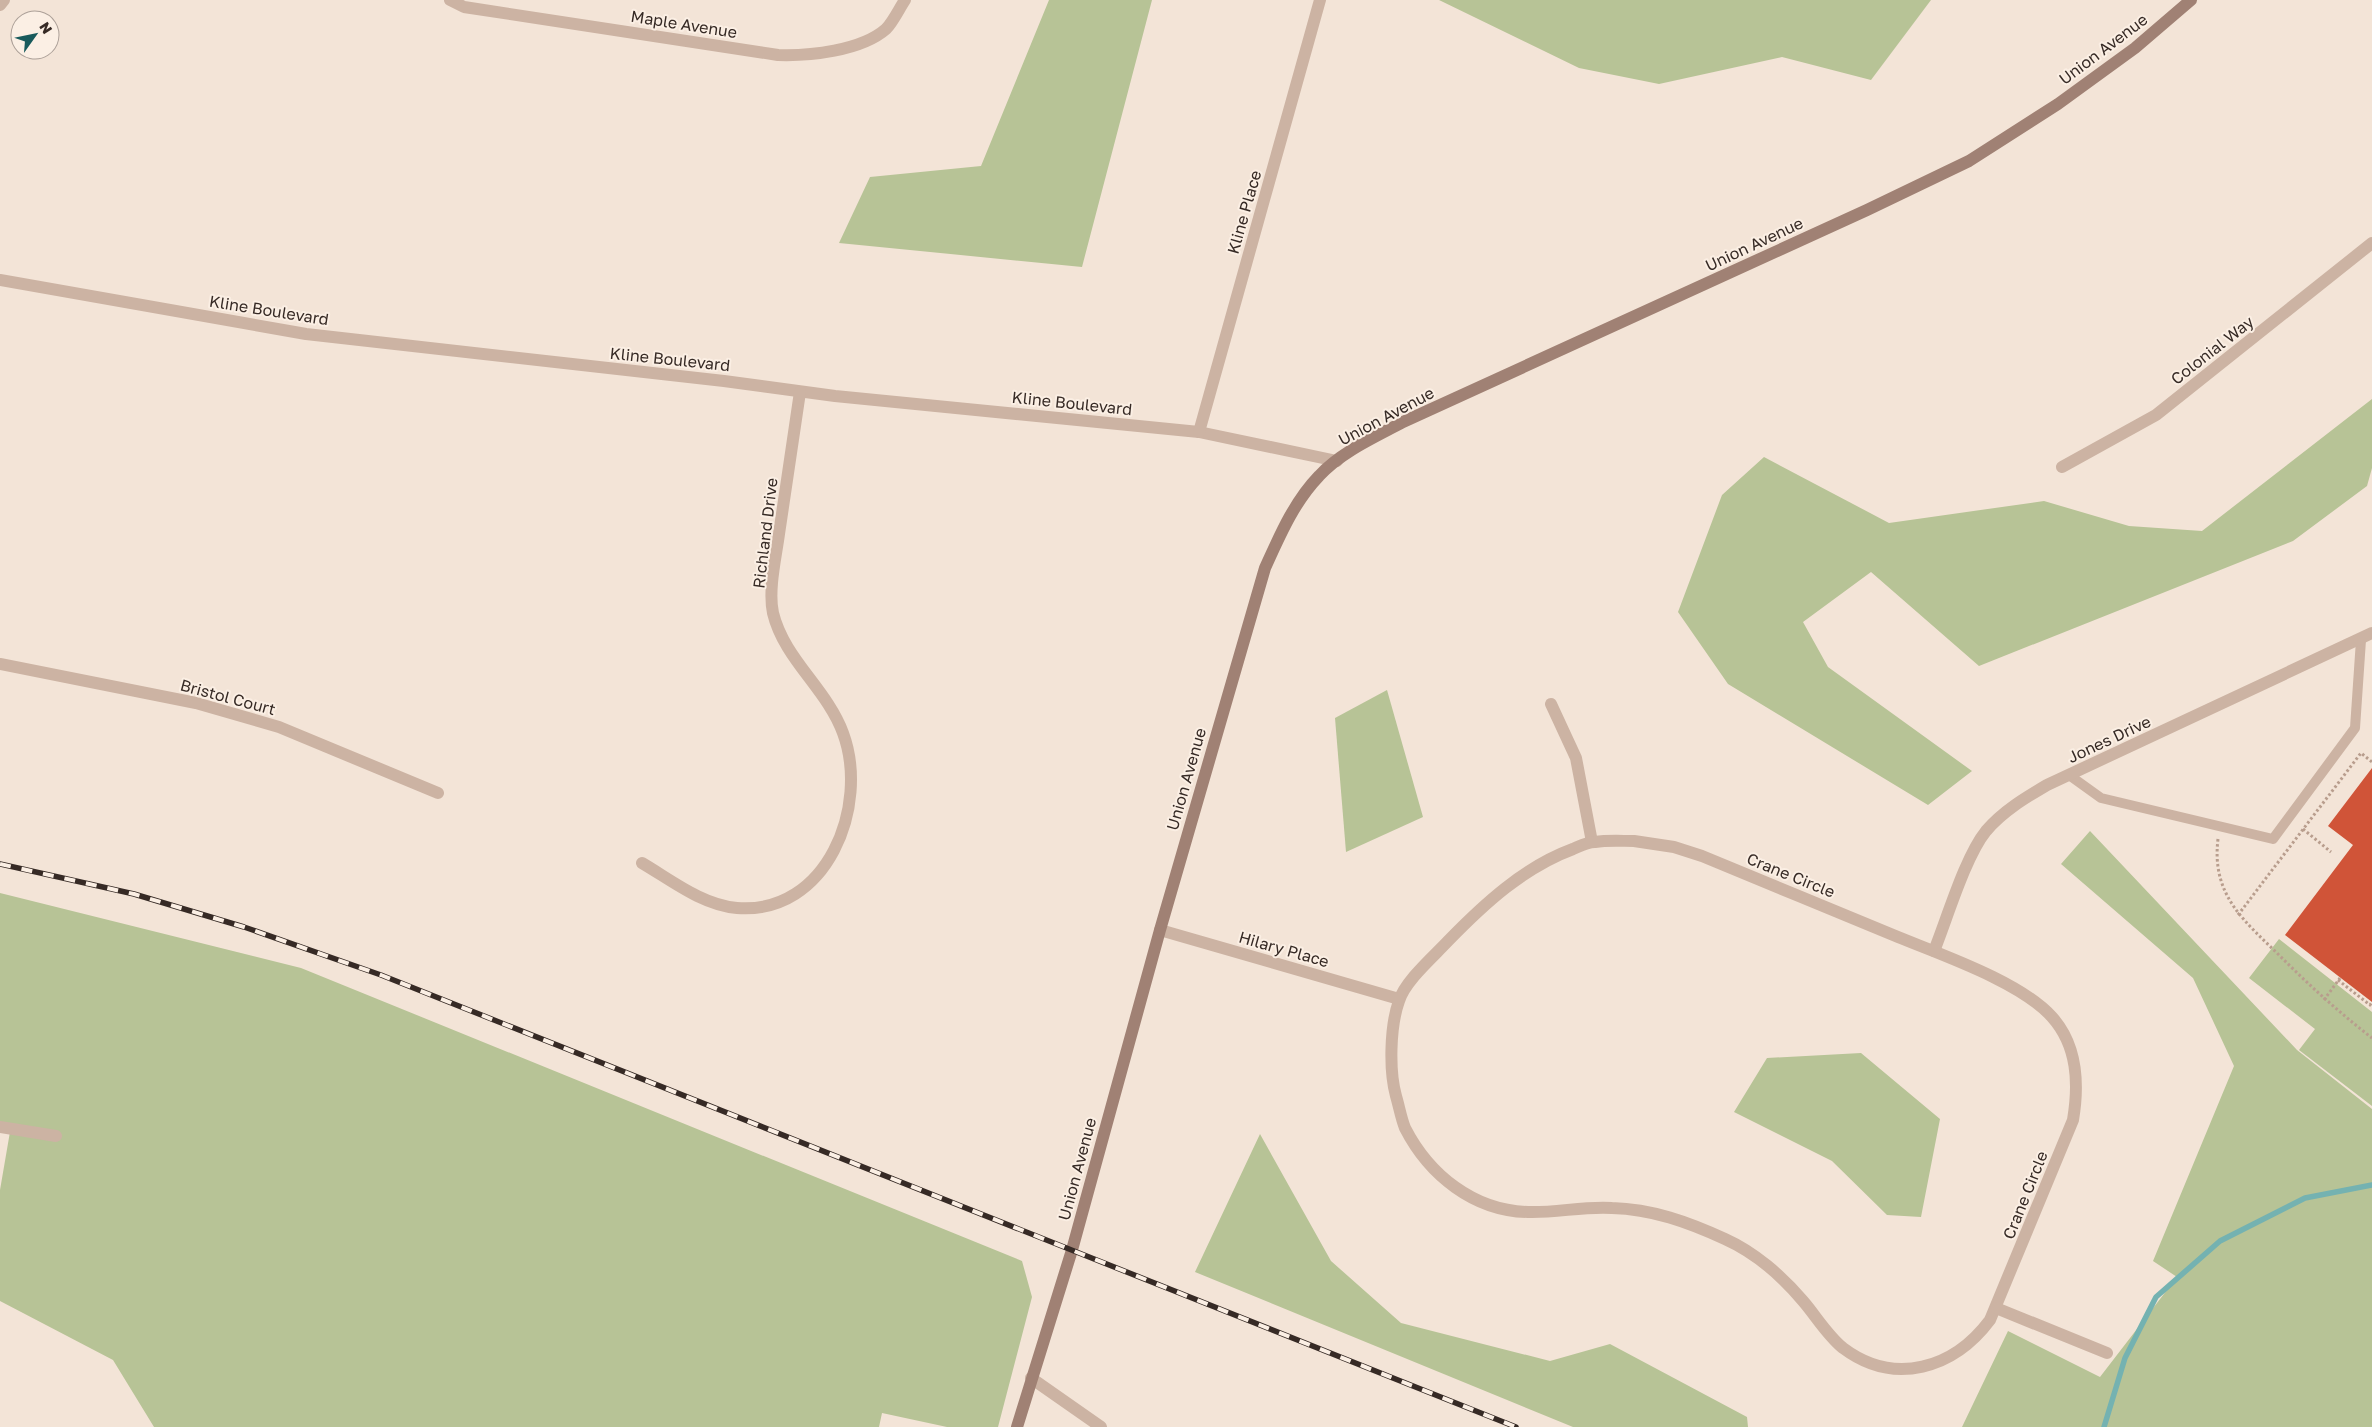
<svg xmlns="http://www.w3.org/2000/svg" width="2372" height="1427" font-family="'Golos Text',sans-serif">
  <style>
    .green { fill: #b7c396 }
    .lines { fill: none; stroke-linecap: round; stroke-linejoin: round }
    .stream { stroke: #74b2b1; stroke-width: 5.5 }
    .building { fill: #d05438 }
    .path { stroke: #b89d8d; stroke-width: 3; stroke-dasharray: 2.5 2.5; stroke-linecap: butt }
    .service { stroke: #ccb3a3; stroke-width: 10 }
    .minor { stroke: #ccb3a3; stroke-width: 12 }
    .secondary { stroke: #a08174; stroke-width: 12 }
    .rail-casing { stroke: #362a25; stroke-width: 5.5 }
    .rail { stroke: #fbefe4; stroke-width: 4; stroke-dasharray: 11; stroke-linecap: butt }
    .labels { text-anchor: middle; dominant-baseline: central; stroke-width: 4; stroke-linejoin: round; paint-order: stroke }
    .street-label { font-size: 16px; fill: #362a25; stroke: #fbefe4 }
  </style>
  <rect width="100%" height="100%" fill="#f3e4d7"/>
  <g class="green">
    <polygon points="1049,0 1152,0 1082,267 839,243 870,177 981,166"/>
    <polygon points="1439,0 1931,0 1871,80 1782,57 1659,84 1579,68"/>
    <polygon points="2372,399 2372,468 2367,486 2293,541 1979,666 1871,572 1803,622 1828,667 1972,771 1928,805 1728,684 1678,612 1722,495 1764,457 1889,523 2044,501 2129,526 2202,531"/>
    <polygon points="1387,690 1423,817 1346,852 1335,718"/>
    <polygon points="2090,831 2297,1050 2372,1109 2372,1427 1962,1427 2008,1331 2100,1377 2177,1277 2153,1261 2234,1066 2193,978 2061,864"/>
    <polygon points="0,893 301,968 1022,1261 1032,1297 998,1427 947,1427 882,1413 879,1427 154,1427 113,1360 0,1301 0,1190 11,1126 0,1124"/>
    <polygon points="2279,939 2372,1012 2372,1106 2299,1050 2315,1029 2249,978"/>
    <polygon points="1861,1053 1940,1119 1921,1217 1887,1215 1832,1161 1734,1112 1767,1058"/>
    <polygon points="1260,1134 1331,1261 1401,1323 1550,1361 1610,1344 1747,1417 1748,1427 1573,1427 1195,1272"/>
  </g>
  <g class="lines">
    <polyline class="stream" points="2104,1427 2125,1358 2156,1297 2220,1241 2305,1198 2372,1185"/>
  </g>
  <polygon class="building" points="2372,768 2372,1002 2285,935 2353,845 2328,826"/>
  <g class="lines">
    <g class="path">
      <polyline points="2303,829 2331,852"/>
      <path d="M2218,839C2211,897 2246,922 2283,959C2311,987 2340,1013 2372,1038"/>
      <polyline points="2238,915 2361,753 2372,762"/>
      <polyline points="2338,980 2370,1005 2372,1002"/>
      <polyline points="2324,1000 2340,978"/>
    </g>
    <polyline class="service" points="2069,775 2101,798 2273,839 2355,728 2361,640"/>
    <g class="minor">
      <path d="M450,0L464,7L778,55C809,56 861,51 886,29C893,22 899,9 905,0"/>
      <polyline points="0,5 4,0"/>
      <polyline points="0,280 306,334 724,381 835,396 1199,432 1337,461"/>
      <polyline points="1199,432 1320,0"/>
      <polyline points="2062,467 2156,415 2372,243"/>
      <polyline points="0,664 196,703 279,727 438,793"/>
      <polyline points="1551,704 1576,758 1592,842"/>
      <path d="M1634,841L1674,847L1702,856C1767,883 1833,910 1898,937C1942,955 2021,982 2052,1017C2078,1046 2079,1084 2073,1120L1990,1320C1954,1368 1895,1387 1843,1348C1827,1335 1816,1316 1803,1301C1782,1276 1754,1252 1725,1239C1688,1222 1652,1209 1612,1208C1584,1206 1556,1213 1528,1212C1474,1211 1429,1175 1405,1128C1401,1118 1399,1106 1396,1096C1389,1071 1390,1026 1399,1001C1405,981 1433,957 1448,941C1484,904 1524,867 1573,849C1580,846 1587,842 1595,842C1607,840 1621,841 1634,841Z"/>
      <path d="M642,863C671,880 702,905 737,908C827,915 870,806 843,733C827,689 784,659 773,613C768,590 776,557 779,534C786,486 793,439 800,392"/>
      <polyline points="1160,930 1399,999"/>
      <path d="M1934,951C1947,919 1965,857 1986,831C2003,811 2025,798 2047,785L2372,633"/>
      <polyline points="0,1127 56,1136"/>
      <polyline points="1996,1308 2107,1353"/>
      <polyline points="1031,1378 1101,1427"/>
    </g>
    <path class="secondary" d="M1017,1427L1072,1250L1160,930L1265,568C1280,535 1294,502 1319,476C1341,452 1375,437 1403,422L1867,210L1969,161L2058,104L2135,48L2191,0"/>
    <defs>
      <polyline id="rail" points="0,864 134,894 244,927 381,975 1516,1427"/>
    </defs>
    <use href="#rail" class="rail-casing"/>
    <use href="#rail" class="rail"/>
  </g>
  <g class="labels">
    <g class="street-label">
      <text transform="translate(684 24) rotate(9)">Maple Avenue</text>
      <text transform="translate(2103 49) rotate(-37)">Union Avenue</text>
      <text transform="translate(1244 212) rotate(-74)">Kline Place</text>
      <text transform="translate(1754 244) rotate(-25)">Union Avenue</text>
      <text transform="translate(269 310) rotate(9)">Kline Boulevard</text>
      <text transform="translate(2212 350) rotate(-38)">Colonial Way</text>
      <text transform="translate(670 359) rotate(6)">Kline Boulevard</text>
      <text transform="translate(1072 403) rotate(6)">Kline Boulevard</text>
      <text transform="translate(1386 416) rotate(-28)">Union Avenue</text>
      <text transform="translate(765 533) rotate(-83)">Richland Drive</text>
      <text transform="translate(228 697) rotate(15)">Bristol Court</text>
      <text transform="translate(2109 739) rotate(-25)">Jones Drive</text>
      <text transform="translate(1186 779) rotate(-74)">Union Avenue</text>
      <text transform="translate(1791 875) rotate(22)">Crane Circle</text>
      <text transform="translate(1284 949) rotate(16)">Hilary Place</text>
      <text transform="translate(1077 1169) rotate(-75)">Union Avenue</text>
      <text transform="translate(2025 1195) rotate(-68)">Crane Circle</text>
    </g>
  </g>
  <g transform="translate(35 35) rotate(57)"><circle r="24" fill="#fbefe4" stroke="#aca098"/>
  <path d="M0-4L9 19L0 12L-9 19Z" fill="#185a5b"/>
  <text y="-8" font-size="14" font-weight="bold" text-anchor="middle" fill="#362a25">N</text>
  </g>
</svg>
